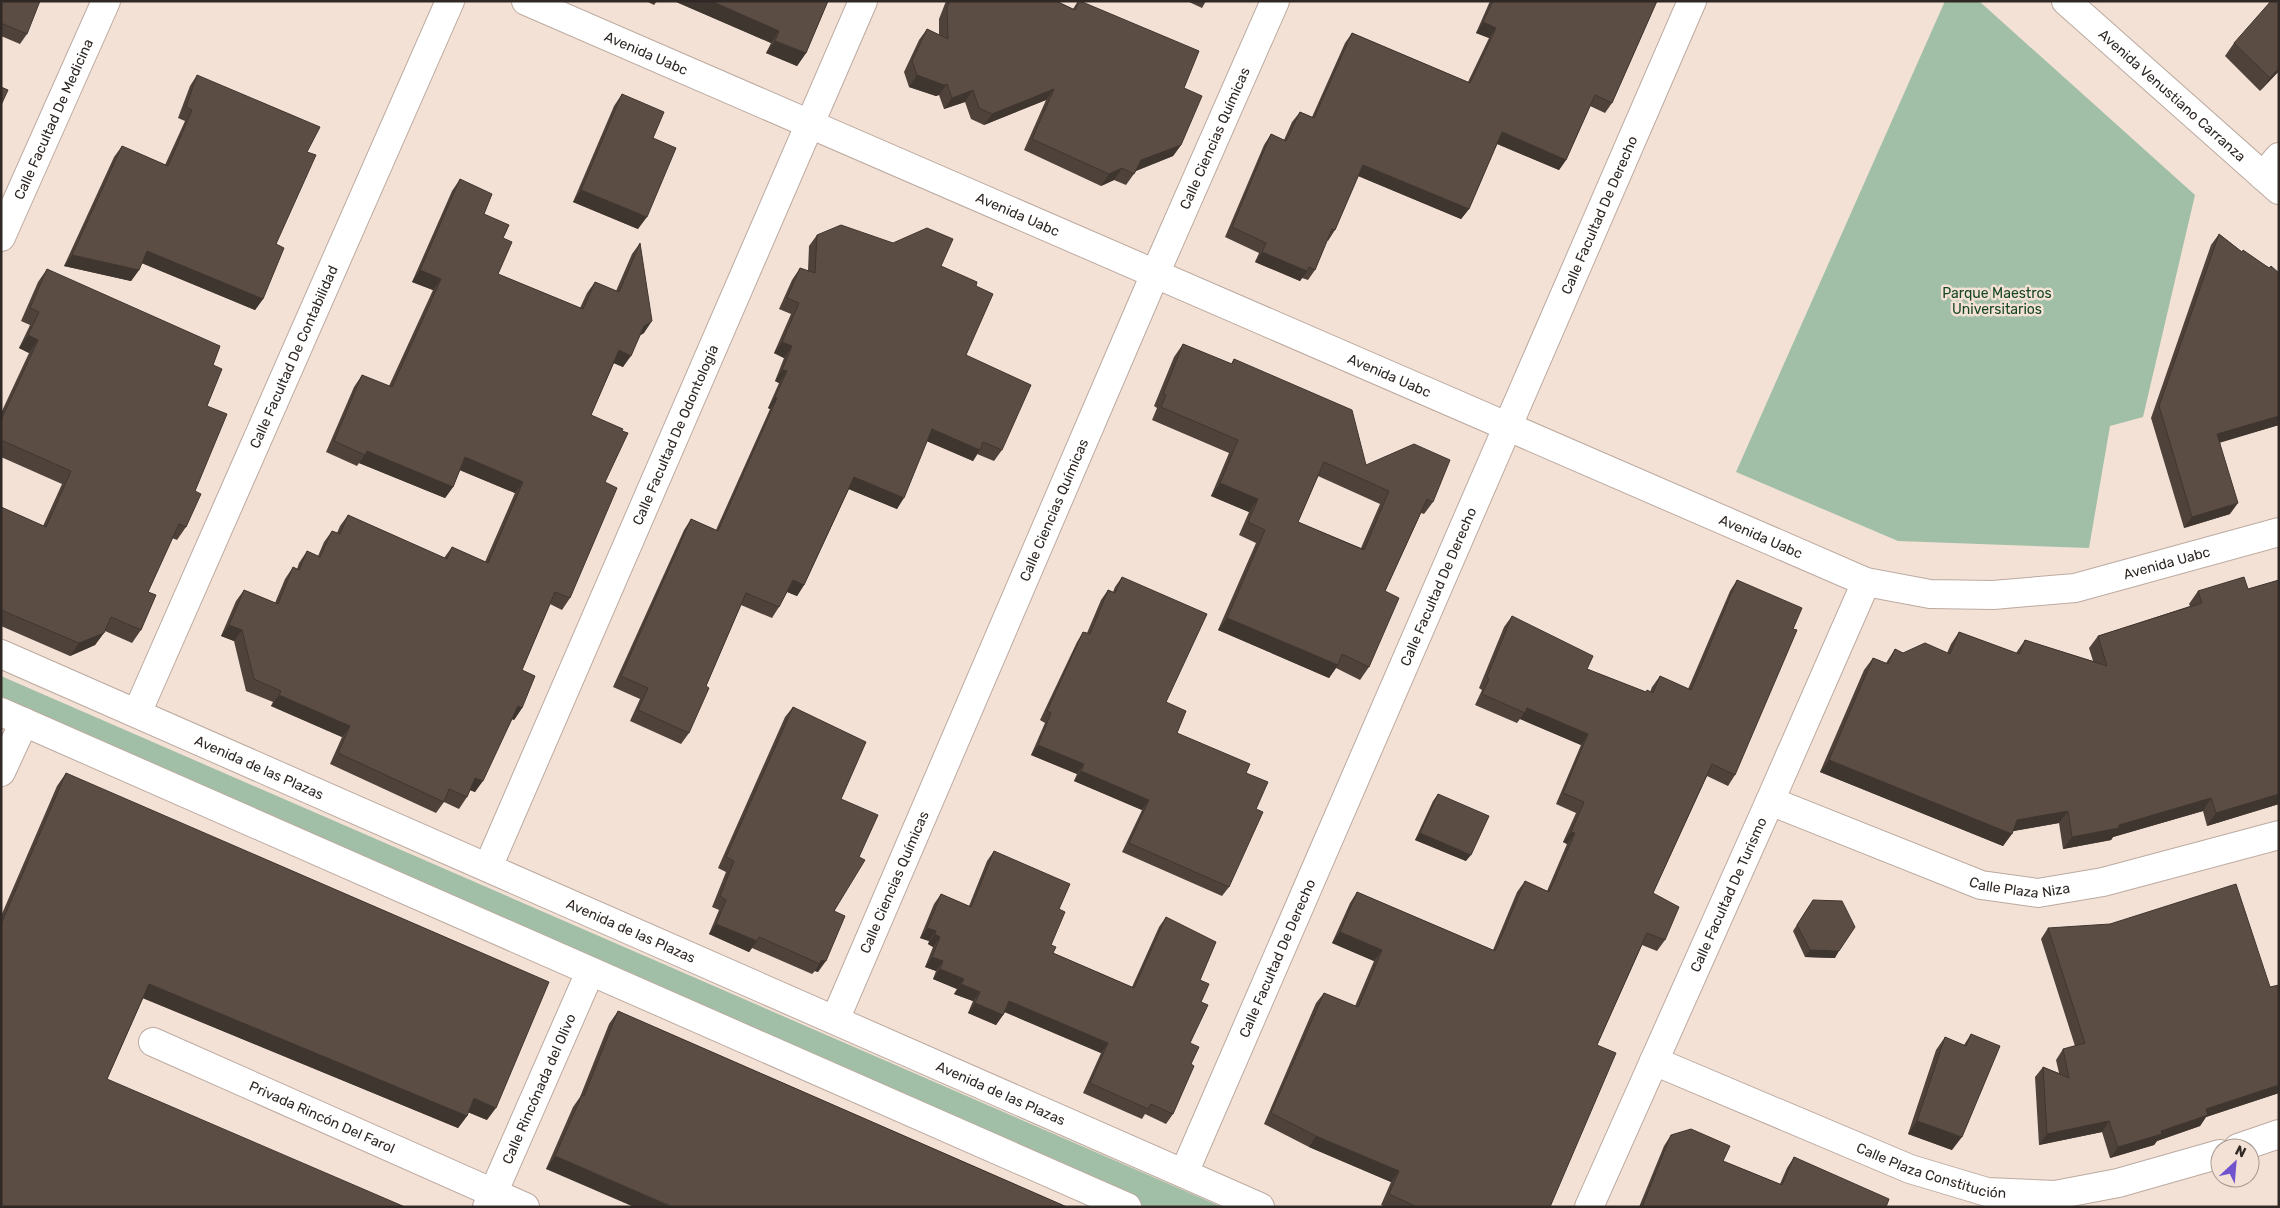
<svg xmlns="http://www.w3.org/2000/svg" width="2280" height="1208" font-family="Rubik,sans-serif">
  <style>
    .green { fill: #a1bfa6 }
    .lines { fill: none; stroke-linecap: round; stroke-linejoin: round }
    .minor-casing { stroke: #bcaaa0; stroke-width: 30 }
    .tertiary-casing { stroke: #bcaaa0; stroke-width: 30 }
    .minor { stroke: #fff; stroke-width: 28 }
    .tertiary { stroke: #fff; stroke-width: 28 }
    .wall { fill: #4f423a; fill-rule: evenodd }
    .shaded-wall { fill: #403630 }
    .building { fill: #5c4d44; stroke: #403630; fill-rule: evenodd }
    .labels { text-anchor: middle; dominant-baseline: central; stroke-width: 5; stroke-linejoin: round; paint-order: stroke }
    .street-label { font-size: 14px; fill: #2f2824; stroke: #f3e1d6 }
    .park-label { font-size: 14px; fill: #164724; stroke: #f3e1d6 }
  </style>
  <rect width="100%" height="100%" fill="#f3e1d6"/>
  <g class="green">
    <polygon points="1945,1 1979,1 2195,195 2143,417 2110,426 2089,548 1898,541 1736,472"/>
    <polygon points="1,676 1222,1207 1105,1207 1,702"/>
  </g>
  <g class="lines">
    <defs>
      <g id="minor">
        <polyline points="2263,176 2279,157"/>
        <path id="s1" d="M1,237L106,1"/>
        <path id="s2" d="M137,713L450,1"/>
        <polyline points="1,772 24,722"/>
        <path id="s3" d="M1770,801L1981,885L2038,893L2103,882L2279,835"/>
        <path id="s4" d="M488,867L863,1"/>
        <path id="s5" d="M835,1020L1155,274L1275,1"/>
        <path id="s6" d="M153,1042L525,1207"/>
        <path id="s7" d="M1654,1061L1910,1169L1987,1192L2055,1195L2118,1183L2220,1154"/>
        <polyline points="2238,1148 2279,1134"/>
        <path id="s8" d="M1184,1173L1692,1"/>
        <path id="s9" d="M487,1207L590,972"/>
        <path id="s10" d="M1589,1207L1770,801L1866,582"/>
      </g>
      <g id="tertiary">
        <path id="s11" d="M526,1L1866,582L1930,594L1993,595L2075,588L2279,532"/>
        <path id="s12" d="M2066,1L2279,190"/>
        <path id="s13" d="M1,654L1260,1207"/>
        <polyline points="1,712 1127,1207"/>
      </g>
    </defs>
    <use href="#minor" class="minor-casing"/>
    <use href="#tertiary" class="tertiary-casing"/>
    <use href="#minor" class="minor"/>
    <use href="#tertiary" class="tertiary"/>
  </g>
  <g class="wall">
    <polygon points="1,1 27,34 20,44 1,36"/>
    <polygon points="646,1 657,1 654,5"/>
    <polygon points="674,1 828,1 806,53 797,66 766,53 771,43"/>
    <polygon points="946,1 1056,1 1073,9 1078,1 1184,88 1181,145 1173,156 1136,171 1126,185 1114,180 1101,186 1024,150 1046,100 984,125 971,119 965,102 944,109 939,95 936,96 909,87 904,72 919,40 927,29 939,35 939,19"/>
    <polygon points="1187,1 1206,1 1202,8"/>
    <polygon points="1490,1 1657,1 1612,103 1605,113 1590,106 1566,160 1559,170 1497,144 1469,209 1461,219 1358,176 1335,230 1328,241 1327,240 1315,270 1308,280 1302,278 1300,281 1255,262 1259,253 1225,237 1264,145 1271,134 1284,140 1292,122 1300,112 1312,117 1345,43 1352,33 1468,82 1489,38 1476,33"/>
    <polygon points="2234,43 2279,71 2260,91 2225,56"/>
    <polygon points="197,75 307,152 276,244 263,299 255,310 142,263 139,270 131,281 64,266 114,157 122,146 165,165 185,121 178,118 190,86"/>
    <polygon points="622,94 653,138 638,229 573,202 614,106"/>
    <polygon points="460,179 484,214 503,238 498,274 580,308 587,293 595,282 616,291 632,254 640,243 644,333 640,335 623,367 614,363 591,415 605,482 570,598 562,610 550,604 522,670 522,708 514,720 512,719 475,792 470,790 467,797 459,809 444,802 436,813 330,764 342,737 271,706 273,702 246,691 234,641 221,636 236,601 244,590 275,603 285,579 293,567 297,569 299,563 307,551 318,556 324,542 332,531 337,533 340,526 348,515 444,558 452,547 485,562 515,493 460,470 453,487 445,498 359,463 357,466 326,452 354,387 362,375 389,386 433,290 412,282 452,191"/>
    <polygon points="2219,234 2242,252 2279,273 2279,425 2220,442 2230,514 2184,528 2151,418 2211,245"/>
    <polygon points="817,235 941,266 976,286 966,355 1002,450 994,461 977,454 973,461 927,441 897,509 849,489 804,585 797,596 787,592 779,607 772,618 741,605 706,686 689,733 681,744 630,721 640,699 613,687 684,530 691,519 716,530 770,409 768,408 779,383 775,381 784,358 774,353 791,314 779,309 792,280 800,268 808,271 809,246"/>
    <polygon points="47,269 213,365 195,491 186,527 177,540 172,538 148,592 141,630 132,643 105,631 95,645 70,656 1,626 1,507 43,526 62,484 1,457 1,413 29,353 19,348 30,325 21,321 38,282"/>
    <path d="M1183,344L1231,364L1234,359L1366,465L1433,502L1424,514L1421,513L1385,591L1369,667L1360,680L1336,668L1329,678L1218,630L1256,543L1239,535L1249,512L1211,496L1229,453L1152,420L1157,408L1154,406L1174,357ZM1318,476L1380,504L1361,548L1298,522Z"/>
    <polygon points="1122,577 1177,733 1246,773 1256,809 1229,887 1222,896 1122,852 1142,810 1074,781 1077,774 1031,755 1045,723 1040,720 1077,642 1083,632 1087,633 1101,600 1108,590 1113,592 1115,587"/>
    <polygon points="1737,580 1793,629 1735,775 1728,786 1707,776 1653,893 1665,940 1657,951 1642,945 1597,1045 1550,1207 1385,1207 1381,1205 1391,1182 1309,1147 1264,1124 1316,1003 1324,993 1355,1006 1374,961 1332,943 1350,903 1357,892 1493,950 1517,892 1525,881 1547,891 1567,844 1563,842 1576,813 1556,804 1581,745 1520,719 1517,723 1475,705 1482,690 1479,688 1504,627 1512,616 1587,669 1646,692 1650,692 1652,687 1660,676 1688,689 1730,591"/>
    <polygon points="2279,580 2279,804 2207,826 2203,811 2113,837 2111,840 2063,849 2059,823 2013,831 2003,846 1820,772 1864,670 1873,658 1886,663 1895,649 1903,653 1947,653 1951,644 1959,632 2016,653 2025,640 2093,661 2089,648 2098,636 2190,606 2189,604 2198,591 2248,589"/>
    <polygon points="793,707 841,799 859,857 834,911 818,972 815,971 812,974 752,948 749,952 709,934 719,910 712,907 726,872 718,868 785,717"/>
    <polygon points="66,773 487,1120 468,1112 467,1116 458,1128 143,998 107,1079 1,1207 1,916 57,786"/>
    <polygon points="1438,794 1466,861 1415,840 1433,801"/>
    <polygon points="994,851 1059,909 1051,945 1053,953 1132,987 1159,927 1166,917 1200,980 1201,1002 1190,1043 1191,1064 1173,1114 1166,1124 1145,1114 1142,1119 1083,1093 1101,1053 1005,1012 996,1025 968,1013 973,1001 954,994 957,989 933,979 936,971 925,967 933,947 928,944 929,941 920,938 934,904 941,894 969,906 987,861"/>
    <polygon points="1809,906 1835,958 1805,957 1793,931"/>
    <polygon points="2048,928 2270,987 2279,985 2279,1093 2206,1117 2200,1126 2157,1141 2154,1145 2110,1158 2102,1132 2039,1145 2035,1077 2043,1067 2059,1073 2056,1060 2063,1049 2075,1046 2041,939"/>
    <polygon points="618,1011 1067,1207 546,1169 573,1107 580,1097 609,1024"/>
    <polygon points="1971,1034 1952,1150 1908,1134 1936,1050 1945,1037 1964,1045"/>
    <polygon points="1671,1135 1723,1161 1780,1184 1787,1168 1794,1157 1886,1207 1639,1207 1664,1146"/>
  </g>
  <g class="shaded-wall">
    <polygon points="674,1 711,1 779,31 771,43"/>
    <polygon points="1483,22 1496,28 1489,38 1476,33"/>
    <polygon points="775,41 806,53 797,66 766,53"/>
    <polygon points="2279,68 2279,71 2260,91 2270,78"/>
    <polygon points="917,75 947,84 939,95 936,96 909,87"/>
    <polygon points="1054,89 1046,100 984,125 992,114"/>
    <polygon points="973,90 965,102 944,109 952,98"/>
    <polygon points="1502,132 1566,160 1559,170 1495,143"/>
    <polygon points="1181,145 1173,156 1133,172 1141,160"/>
    <polygon points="1363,165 1469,209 1461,219 1356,175"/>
    <polygon points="1122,168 1114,180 1101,186 1109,174"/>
    <polygon points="581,190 647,217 638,229 573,202"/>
    <polygon points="147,251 263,299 255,310 139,262"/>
    <polygon points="1262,252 1307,271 1300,281 1255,262"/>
    <polygon points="72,255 139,270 131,281 64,266"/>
    <polygon points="420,270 441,279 433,290 412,282"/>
    <polygon points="652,321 644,333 636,338 644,326"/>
    <polygon points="28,335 38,340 29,353 19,348"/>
    <polygon points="782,342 792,346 784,358 774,353"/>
    <polygon points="619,350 631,356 623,367 611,362"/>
    <polygon points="782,370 787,371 779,383 775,381"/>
    <polygon points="775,397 777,398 770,409 768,408"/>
    <polygon points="2279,416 2279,425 2209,446 2217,434"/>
    <polygon points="932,429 980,450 973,461 924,440"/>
    <polygon points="367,451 453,487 445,498 359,463"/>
    <polygon points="465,457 523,482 515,493 457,469"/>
    <polygon points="854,477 904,498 897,509 846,488"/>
    <polygon points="1220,483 1258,499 1249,512 1211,496"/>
    <polygon points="2238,503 2230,514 2184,528 2192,517"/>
    <polygon points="793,580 804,585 797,596 785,591"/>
    <polygon points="1227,618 1338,665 1329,678 1218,630"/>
    <polygon points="229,625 242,630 234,641 221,636"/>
    <polygon points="104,633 95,645 70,656 79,643"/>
    <polygon points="279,695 350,726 342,737 271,706"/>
    <polygon points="518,706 522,708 514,720 510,718"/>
    <polygon points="1527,708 1588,734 1581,745 1520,719"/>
    <polygon points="1038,745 1084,764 1077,774 1031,755"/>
    <polygon points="1829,760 2012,834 2003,846 1820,772"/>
    <polygon points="1081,771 1149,800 1142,810 1074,781"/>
    <polygon points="475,778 483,781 475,792 467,789"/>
    <polygon points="2279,794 2279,804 2207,826 2216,813"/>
    <polygon points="2211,798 2203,811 2113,837 2111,840 2063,849 2072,837 2119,825"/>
    <polygon points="2068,811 2059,823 2008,832 2017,820"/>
    <polygon points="1571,832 1575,833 1567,844 1563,842"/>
    <polygon points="1420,833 1471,855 1466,861 1415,840"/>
    <polygon points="716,924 757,941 749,952 709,934"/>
    <polygon points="927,928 936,931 929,941 920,938"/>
    <polygon points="1340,932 1382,950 1374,961 1332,943"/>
    <polygon points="935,934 940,937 933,947 928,944"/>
    <polygon points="1810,950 1839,951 1835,958 1805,957"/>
    <polygon points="932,957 943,961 936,971 925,967"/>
    <polygon points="821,960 826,961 818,972 815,971"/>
    <polygon points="940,969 964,979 957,989 933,979"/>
    <polygon points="149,984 467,1116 458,1128 140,997"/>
    <polygon points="961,984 980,992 973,1001 954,994"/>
    <polygon points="1009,1001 1108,1043 1101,1053 1002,1011"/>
    <polygon points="975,1003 1003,1015 996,1025 968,1013"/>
    <polygon points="2279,1085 2279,1093 2206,1117 2200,1126 2157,1141 2154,1145 2110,1158 2118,1147 2161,1131 2206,1109"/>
    <polygon points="474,1098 496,1108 487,1120 465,1111"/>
    <polygon points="1917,1121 1962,1137 1952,1150 1908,1134"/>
    <polygon points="2109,1121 2102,1132 2039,1145 2047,1134"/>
    <polygon points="1316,1136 1399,1171 1391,1182 1309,1147"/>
    <polygon points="555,1156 673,1207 634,1207 546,1169"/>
  </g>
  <g class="building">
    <polygon points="1,1 40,1 27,34 1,23"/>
    <polygon points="711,1 828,1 806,53 775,41 779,31"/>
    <polygon points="950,1 1056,1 1075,10 1079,1 1080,1 1199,51 1184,88 1202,96 1181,145 1141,160 1134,174 1122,168 1109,174 1032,139 1054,89 992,114 979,108 973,90 952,98 947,84 944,85 917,75 912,61 927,29 948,39 947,7"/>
    <polygon points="1493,1 1657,1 1612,103 1595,95 1566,160 1502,132 1469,209 1363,165 1335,230 1332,229 1315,270 1309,267 1307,271 1262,252 1266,243 1232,227 1271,134 1286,141 1300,112 1314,118 1352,33 1470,83 1496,28 1483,22"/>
    <polygon points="2271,1 2279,1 2279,68 2270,78 2234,43"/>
    <polygon points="197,75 320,127 307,152 316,155 276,244 284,248 263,299 147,251 139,270 72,255 122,146 168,166 192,110 186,107"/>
    <polygon points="1,87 8,90 1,105"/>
    <polygon points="622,94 664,112 653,138 676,148 647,217 581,190"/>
    <polygon points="460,179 492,194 484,214 509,225 503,238 512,242 498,274 583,309 595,282 619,292 640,243 652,321 644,326 631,356 619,350 591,415 623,429 622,431 628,433 605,482 617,488 570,598 555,592 522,670 535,676 522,708 518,706 483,781 475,778 467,797 449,789 444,802 338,753 350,726 279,695 281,691 254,679 242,630 229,625 244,590 278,604 293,567 299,570 307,551 320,557 332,531 340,534 348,515 447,559 452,547 488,563 523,482 465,457 453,487 367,451 365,455 334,441 362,375 392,387 441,279 420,270"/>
    <polygon points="841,225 893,243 927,228 953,239 941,266 977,282 976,286 993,294 966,355 1031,385 1002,450 983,442 980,450 932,429 904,498 854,477 804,585 793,580 779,607 746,593 706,686 709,688 689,733 638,710 648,688 621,676 691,519 718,531 777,398 775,397 787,371 782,370 792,346 782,342 799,303 787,298 800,268 815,273 817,235"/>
    <polygon points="2219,234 2242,252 2243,250 2269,268 2271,266 2279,273 2279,416 2217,434 2238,503 2192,517 2159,406"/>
    <polygon points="47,269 220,346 213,365 222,369 207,406 227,414 195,491 201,494 186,527 179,524 148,592 156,595 141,630 111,617 104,633 79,643 1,610 1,507 46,527 71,471 1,440 1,420 38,340 28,335 39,312 30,308"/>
    <path d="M1183,344L1232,364L1234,359L1352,410L1366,465L1414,444L1450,460L1433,502L1427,499L1385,591L1399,598L1369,667L1342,654L1338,665L1227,618L1265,530L1248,522L1258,499L1220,483L1238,440L1161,407L1166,395L1163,394ZM1324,462L1389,491L1364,550L1298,522Z"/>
    <polygon points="1122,577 1207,614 1166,702 1186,711 1177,733 1250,764 1246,773 1268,782 1256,809 1263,812 1229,887 1129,843 1149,800 1081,771 1084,764 1038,745 1051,713 1047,711 1083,632 1090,634 1108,590 1115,593"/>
    <polygon points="2244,577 2248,589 2279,580 2279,794 2216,813 2211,798 2119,825 2119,828 2072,837 2068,811 2017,820 2012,834 1829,760 1873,658 1888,664 1895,649 1903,653 1925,643 1950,654 1959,632 2019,654 2025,640 2107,666 2098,636 2202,603 2198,591"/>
    <polygon points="1737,580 1802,608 1793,629 1797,630 1735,775 1712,764 1653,893 1679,907 1665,940 1647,933 1597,1045 1616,1053 1550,1207 1417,1207 1389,1194 1399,1171 1316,1136 1271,1113 1324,993 1358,1007 1382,950 1340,932 1357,892 1495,951 1525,881 1549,892 1575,833 1571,832 1584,802 1563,793 1588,734 1527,708 1525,713 1482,694 1489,679 1487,677 1512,616 1593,656 1587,669 1646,692 1647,690 1653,693 1660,676 1691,690"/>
    <polygon points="793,707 866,742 841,799 878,815 859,857 865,860 834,911 845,916 826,961 821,960 820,964 759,937 757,941 716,924 726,900 720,896 734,861 726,857"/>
    <polygon points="66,773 549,982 496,1108 474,1098 467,1116 149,984 107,1079 405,1207 1,1207 1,924"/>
    <polygon points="1438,794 1489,816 1471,855 1420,833"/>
    <polygon points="994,851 1070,884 1059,909 1065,912 1051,945 1056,947 1053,953 1134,988 1166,917 1216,942 1200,980 1209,984 1201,1002 1208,1005 1190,1043 1199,1047 1191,1064 1194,1066 1173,1114 1151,1104 1148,1109 1090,1083 1108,1043 1009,1001 1003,1015 975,1003 980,992 961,984 964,979 940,969 943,961 932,957 940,937 935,934 936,931 927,928 941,894 971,907"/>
    <polygon points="2236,884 2270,987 2279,985 2279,1085 2206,1109 2208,1115 2161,1131 2162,1134 2118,1147 2109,1121 2047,1134 2043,1067 2069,1078 2063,1049 2085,1043 2048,928 2110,924"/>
    <polygon points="1813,900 1842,901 1855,927 1839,951 1810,950 1797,925"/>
    <polygon points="618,1011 1067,1207 673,1207 555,1156 582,1095 584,1096"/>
    <polygon points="1971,1034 2000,1046 1962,1137 1917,1121 1945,1037 1966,1046"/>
    <polygon points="1691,1129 1730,1146 1723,1161 1782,1185 1794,1157 1889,1199 1886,1207 1642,1207 1671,1135"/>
  </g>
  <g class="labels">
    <g class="street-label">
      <text stroke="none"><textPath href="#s11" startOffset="131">Avenida Uabc</textPath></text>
      <text stroke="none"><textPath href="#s12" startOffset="142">Avenida Venustiano Carranza</textPath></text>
      <text stroke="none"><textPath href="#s1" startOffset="129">Calle Facultad De Medicina</textPath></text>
      <text stroke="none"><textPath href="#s5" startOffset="960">Calle Ciencias Químicas</textPath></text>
      <text stroke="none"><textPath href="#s11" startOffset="536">Avenida Uabc</textPath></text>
      <text stroke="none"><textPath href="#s8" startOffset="1044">Calle Facultad De Derecho</textPath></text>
      <text stroke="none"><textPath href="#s2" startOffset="389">Calle Facultad De Contabilidad</textPath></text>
      <text stroke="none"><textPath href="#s11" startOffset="941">Avenida Uabc</textPath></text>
      <text stroke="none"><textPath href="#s4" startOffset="471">Calle Facultad De Odontología</textPath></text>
      <text stroke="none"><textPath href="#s5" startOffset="555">Calle Ciencias Químicas</textPath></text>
      <text stroke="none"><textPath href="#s11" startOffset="1346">Avenida Uabc</textPath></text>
      <text stroke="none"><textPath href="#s11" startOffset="1766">Avenida Uabc</textPath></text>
      <text stroke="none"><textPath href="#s8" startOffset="639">Calle Facultad De Derecho</textPath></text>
      <text stroke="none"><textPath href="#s13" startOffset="282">Avenida de las Plazas</textPath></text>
      <text stroke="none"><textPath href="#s5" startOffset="150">Calle Ciencias Químicas</textPath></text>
      <text stroke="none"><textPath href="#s3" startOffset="266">Calle Plaza Niza</textPath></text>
      <text stroke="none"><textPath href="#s10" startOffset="342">Calle Facultad De Turismo</textPath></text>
      <text stroke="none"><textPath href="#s13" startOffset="688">Avenida de las Plazas</textPath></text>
      <text stroke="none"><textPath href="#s8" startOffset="234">Calle Facultad De Derecho</textPath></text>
      <text stroke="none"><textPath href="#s9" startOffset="129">Calle Rincónada del Olivo</textPath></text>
      <text stroke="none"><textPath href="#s13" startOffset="1092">Avenida de las Plazas</textPath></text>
      <text stroke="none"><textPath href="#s6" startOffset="185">Privada Rincón Del Farol</textPath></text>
      <text stroke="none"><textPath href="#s7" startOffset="299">Calle Plaza Constitución</textPath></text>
    </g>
    <g class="park-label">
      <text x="1997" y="293">Parque Maestros<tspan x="1997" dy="16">Universitarios</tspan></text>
    </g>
  </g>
  <rect width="2280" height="1208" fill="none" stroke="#2f2824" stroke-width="5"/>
  <g transform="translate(2235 1163) rotate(26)"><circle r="24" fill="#f3e1d6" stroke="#a5978f"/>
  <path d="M0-4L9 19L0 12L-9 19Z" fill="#7154cd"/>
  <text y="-8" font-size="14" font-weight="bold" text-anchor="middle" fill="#2f2824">N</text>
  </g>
</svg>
